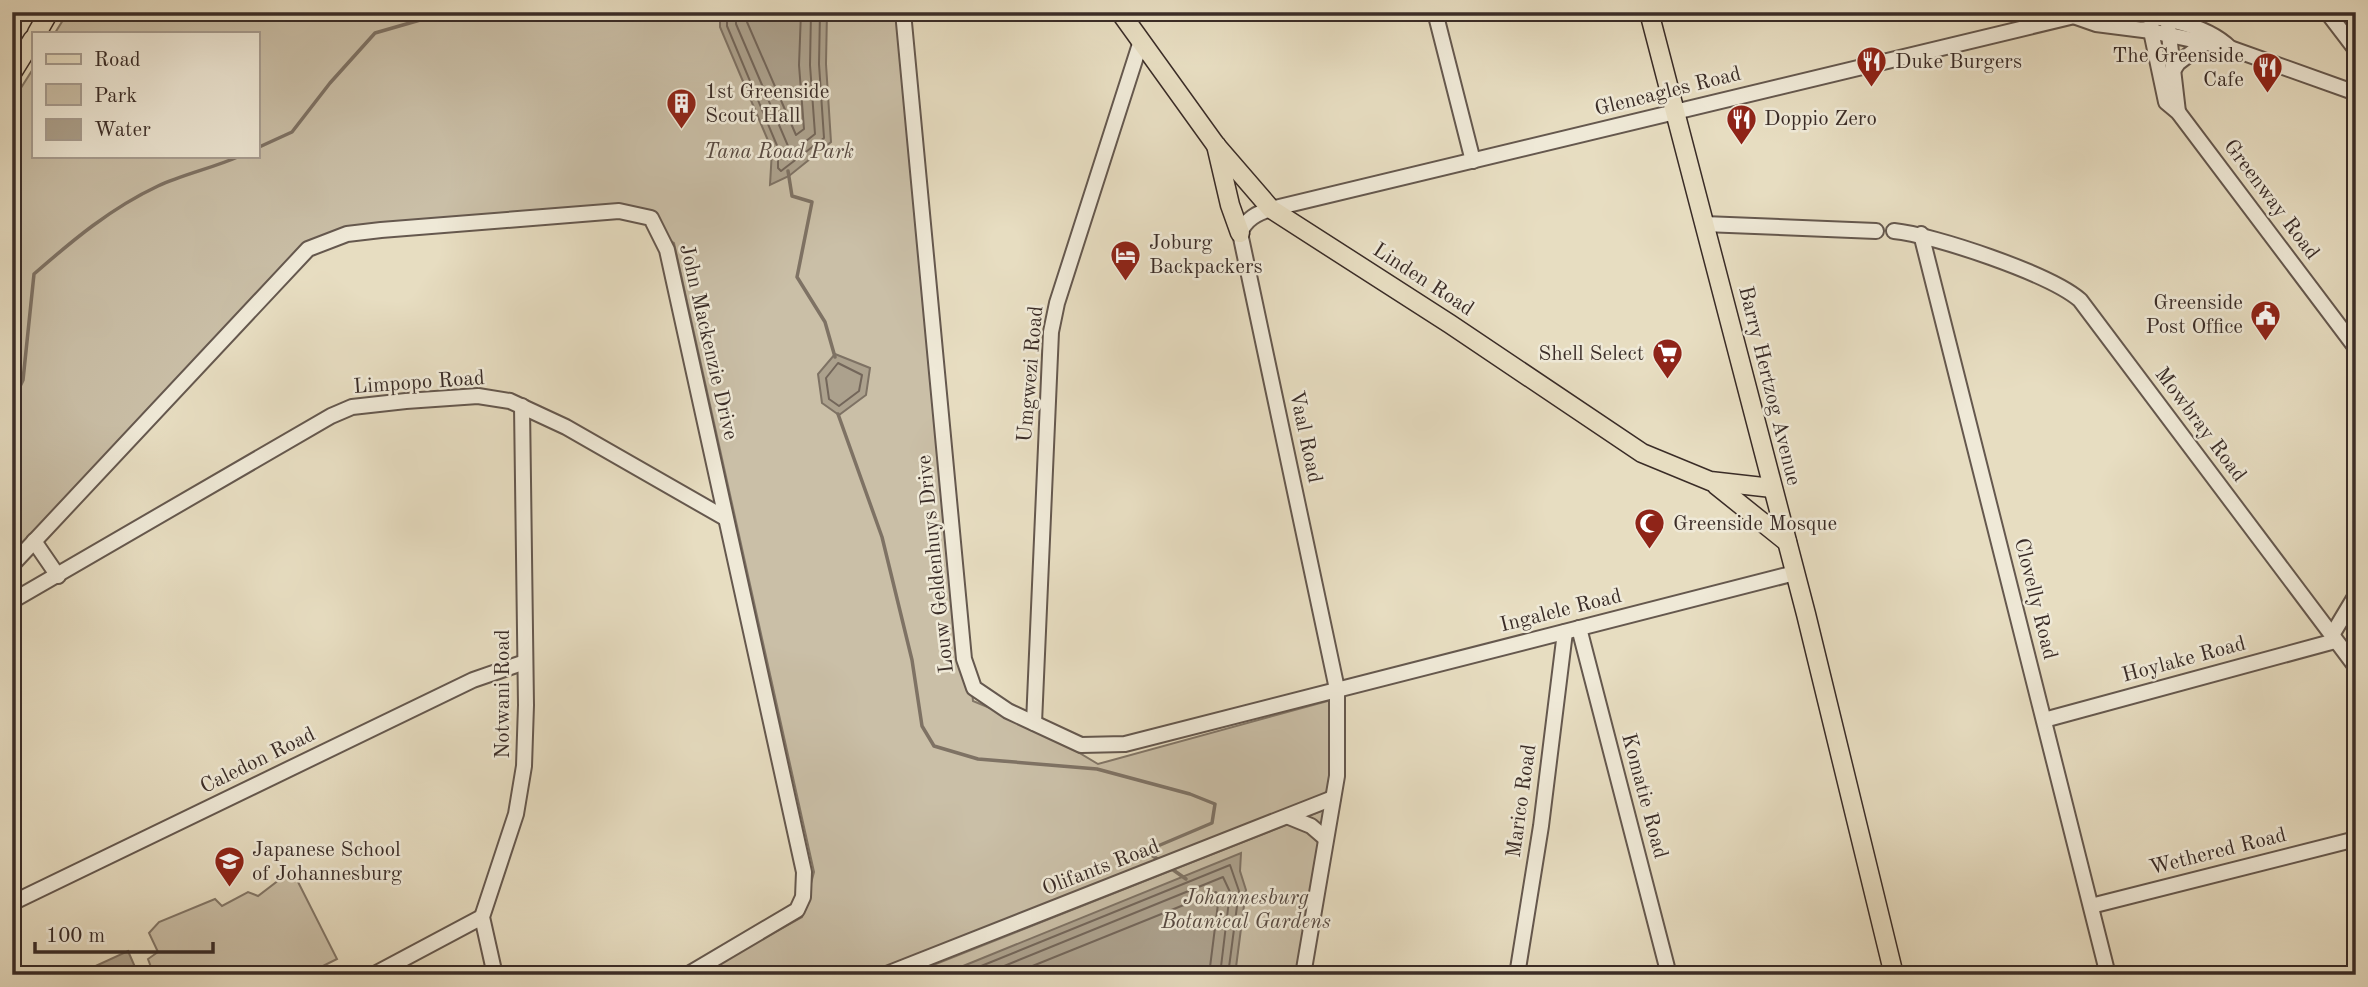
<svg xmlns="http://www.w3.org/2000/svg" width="2368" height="987" font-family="'Old Standard TT',serif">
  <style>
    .green { fill: #cabfa7; stroke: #827667; stroke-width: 2 }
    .water { fill: #aca18d; stroke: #7e7264; stroke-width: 2 }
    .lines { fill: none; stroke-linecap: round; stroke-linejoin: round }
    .shore { stroke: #73665a; stroke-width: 2 }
    .stream { stroke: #7e7264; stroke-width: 3.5 }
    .minor-casing { stroke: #65584e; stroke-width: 18 }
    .major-casing { stroke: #3a2c27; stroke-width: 21 }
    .minor { stroke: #efe9d7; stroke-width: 14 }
    .major { stroke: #e7ddc1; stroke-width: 18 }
    .labels { text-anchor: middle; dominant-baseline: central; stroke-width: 5; stroke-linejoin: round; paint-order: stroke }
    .poi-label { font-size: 21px; fill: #3a2c27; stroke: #efe9d7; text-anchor: start }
    .street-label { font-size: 21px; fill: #3a2c27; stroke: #efe9d7 }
    .park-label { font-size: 21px; font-style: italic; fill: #574941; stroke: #efe9d7 }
  </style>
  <rect width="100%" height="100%" fill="#e7ddc1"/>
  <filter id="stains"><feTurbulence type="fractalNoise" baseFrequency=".00286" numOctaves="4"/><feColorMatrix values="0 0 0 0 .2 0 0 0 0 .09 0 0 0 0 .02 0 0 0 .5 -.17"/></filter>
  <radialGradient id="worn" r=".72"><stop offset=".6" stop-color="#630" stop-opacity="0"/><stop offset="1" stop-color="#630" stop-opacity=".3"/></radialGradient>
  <g class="green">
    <polygon points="68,12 905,12 973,701 1036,727 1098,764 1335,699 1328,795 868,975 698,975 802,917 814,872 674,243 635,216 352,235 308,251 12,575 12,102 33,69 33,156 257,156 257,33 55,33"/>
    <polygon points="1326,809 1303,975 908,975"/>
    <polygon points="292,870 337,959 305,975 154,975 148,959 158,952 149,933 159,922 215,899 222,906 248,892 258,896"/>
  </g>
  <g class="water">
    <polygon points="720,12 827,12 826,64 831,142 789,176 770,185 772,150 720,27"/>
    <polygon points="835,354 870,368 866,395 839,415 822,403 818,374"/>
    <polygon points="1241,853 1240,871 1246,890 1235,975 941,975"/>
    <polygon points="128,951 135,967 118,975 92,975 89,969"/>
  </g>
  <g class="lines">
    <g class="shore">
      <polyline points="727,12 727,26 778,148 778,168 781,171 824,138 819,64 820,12"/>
      <polyline points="736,12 736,24 791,153 815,134 810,65 811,12"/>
      <polyline points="746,12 747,22 796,135 804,129 799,65 801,12"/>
      <polygon points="838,363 862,375 859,391 839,406 829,399 826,378"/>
      <polyline points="959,975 1230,865 1239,891 1228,975"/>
      <polyline points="982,975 1223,877 1230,892 1220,975"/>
      <polyline points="1010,975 1216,892 1219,896 1209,975"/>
    </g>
    <g class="stream">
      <polyline points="257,148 292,132 330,83 375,33 448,12"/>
      <polyline points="788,171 792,196 812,202 797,277 825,322 835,357"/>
      <path d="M12,403L23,380L34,274C73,240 111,208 158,186C184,174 213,168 240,156"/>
      <polyline points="838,414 882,537 912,660 922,726 934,746 978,759 1097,769 1190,794 1215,804 1212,823 1146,851 1160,861"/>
      <polyline points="1169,867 1186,879"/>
    </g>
    <defs>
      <g id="minor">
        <polyline points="903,12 964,659 974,688 1008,711 1081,745 1125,744 1795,573"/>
        <polyline points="1435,12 1473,161"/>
        <path d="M2118,12C2153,16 2204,22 2230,48"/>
        <polyline points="2327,12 2356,50"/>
        <polyline points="2076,17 2096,24 2151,31 2230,48 2356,93"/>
        <polyline points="2152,17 2151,31 2166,102 2178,112 2356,348"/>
        <polyline points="2168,26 2178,112"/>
        <polyline points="2172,72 2178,63 2203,44"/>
        <polyline points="1704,224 1876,231"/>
        <path d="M1894,231C1934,235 2050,274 2080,300L2356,667"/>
        <polyline points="1921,234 2108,975"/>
        <polyline points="34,541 58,576"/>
        <polyline points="12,565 308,249 347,234 381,230 619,211 651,218 667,250 804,872 803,897 797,910 687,975"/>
        <polyline points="12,601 331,416 352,407 406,401 478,396 510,401 566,427 725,518"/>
        <polyline points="1579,628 1669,975"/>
        <polyline points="2332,635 2356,595"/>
        <polyline points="2044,720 2335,641"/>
        <polyline points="1034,723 1051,332 1057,303 1141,41"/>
        <polyline points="1289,817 1311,826 1325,838"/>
        <polyline points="12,903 473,680 525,662"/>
        <polyline points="2091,906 2356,839"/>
        <polyline points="375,974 482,917"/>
        <polyline points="495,975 482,917 516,814 524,766 526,705 522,406"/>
        <polyline points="884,975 1333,798"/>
        <path d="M1303,975L1337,776V689L1240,233C1246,219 1257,213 1271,209L2091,12"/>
        <polyline points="1517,975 1541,826 1565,632"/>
      </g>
      <g id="major">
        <polyline points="1120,12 1215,144 1271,209 1450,324 1642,453 1710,481 1772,488"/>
        <polyline points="1649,12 1806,614 1894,975"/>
        <polyline points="37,33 49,12"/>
        <polyline points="12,73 33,39"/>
        <polyline points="1216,145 1230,205 1240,233"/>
        <polyline points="1716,485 1787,542"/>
      </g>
    </defs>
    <use href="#minor" class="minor-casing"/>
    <use href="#major" class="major-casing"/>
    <use href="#minor" class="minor"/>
    <use href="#major" class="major"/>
  </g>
  <defs>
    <symbol id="restaurant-pin" viewBox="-11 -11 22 30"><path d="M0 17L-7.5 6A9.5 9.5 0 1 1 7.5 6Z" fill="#8f2418" stroke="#efe9d7"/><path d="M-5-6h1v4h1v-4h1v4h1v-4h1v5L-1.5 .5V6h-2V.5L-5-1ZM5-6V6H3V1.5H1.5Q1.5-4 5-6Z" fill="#fff"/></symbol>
    <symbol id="building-pin" viewBox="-11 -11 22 30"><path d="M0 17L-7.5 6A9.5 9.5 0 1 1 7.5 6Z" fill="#8f2418" stroke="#efe9d7"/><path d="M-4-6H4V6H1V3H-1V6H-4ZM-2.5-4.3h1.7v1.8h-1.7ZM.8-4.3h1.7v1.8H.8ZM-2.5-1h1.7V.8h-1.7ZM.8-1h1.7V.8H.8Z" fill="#fff"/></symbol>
    <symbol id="hotel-pin" viewBox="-11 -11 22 30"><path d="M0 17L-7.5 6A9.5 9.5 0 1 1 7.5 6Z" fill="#8f2418" stroke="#efe9d7"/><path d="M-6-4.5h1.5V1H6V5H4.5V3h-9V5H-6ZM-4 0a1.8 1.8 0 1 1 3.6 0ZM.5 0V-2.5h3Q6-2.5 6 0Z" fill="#fff"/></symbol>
    <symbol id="civic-pin" viewBox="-11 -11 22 30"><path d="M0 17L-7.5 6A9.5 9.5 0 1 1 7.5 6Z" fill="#8f2418" stroke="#efe9d7"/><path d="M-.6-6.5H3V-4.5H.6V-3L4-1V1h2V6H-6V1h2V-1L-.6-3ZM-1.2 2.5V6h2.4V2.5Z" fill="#fff"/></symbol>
    <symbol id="supermarket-pin" viewBox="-11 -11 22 30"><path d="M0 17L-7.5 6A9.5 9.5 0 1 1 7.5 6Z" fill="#8f2418" stroke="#efe9d7"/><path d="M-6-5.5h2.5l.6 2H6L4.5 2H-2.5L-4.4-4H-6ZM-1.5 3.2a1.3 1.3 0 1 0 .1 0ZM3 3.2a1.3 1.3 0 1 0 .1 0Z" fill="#fff"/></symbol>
    <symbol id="mosque-pin" viewBox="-11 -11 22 30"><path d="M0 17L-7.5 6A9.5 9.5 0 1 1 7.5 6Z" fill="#8f2418" stroke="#efe9d7"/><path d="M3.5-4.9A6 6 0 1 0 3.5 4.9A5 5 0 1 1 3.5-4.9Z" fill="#fff"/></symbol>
    <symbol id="school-pin" viewBox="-11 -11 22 30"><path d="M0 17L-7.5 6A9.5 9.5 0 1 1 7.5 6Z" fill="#8f2418" stroke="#efe9d7"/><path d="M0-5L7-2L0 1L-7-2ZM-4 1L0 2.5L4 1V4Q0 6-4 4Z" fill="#fff"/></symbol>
  </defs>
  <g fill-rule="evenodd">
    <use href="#restaurant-pin" x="1854" y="44" width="35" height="47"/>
    <use href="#restaurant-pin" x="2250" y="50" width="35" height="47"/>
    <use href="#building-pin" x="664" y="86" width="35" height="47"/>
    <use href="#restaurant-pin" x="1724" y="102" width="35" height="47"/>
    <use href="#hotel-pin" x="1108" y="238" width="35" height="47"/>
    <use href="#civic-pin" x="2248" y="298" width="35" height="47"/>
    <use href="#supermarket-pin" x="1650" y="336" width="35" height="47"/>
    <use href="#mosque-pin" x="1632" y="506" width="35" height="47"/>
    <use href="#school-pin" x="212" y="844" width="35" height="47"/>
  </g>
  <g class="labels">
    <g class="poi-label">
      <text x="2244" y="56" text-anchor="end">The Greenside<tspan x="2244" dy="24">Cafe</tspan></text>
      <text x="1895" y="62">Duke Burgers</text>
      <text x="705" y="92">1st Greenside<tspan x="705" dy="24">Scout Hall</tspan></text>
      <text x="1764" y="119">Doppio Zero</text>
      <text x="1149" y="243">Joburg<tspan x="1149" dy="24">Backpackers</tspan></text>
      <text x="2243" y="303" text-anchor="end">Greenside<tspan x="2243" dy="24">Post Office</tspan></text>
      <text x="1644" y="354" text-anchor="end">Shell Select</text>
      <text x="1673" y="524">Greenside Mosque</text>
      <text x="252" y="850">Japanese School<tspan x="252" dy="24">of Johannesburg</tspan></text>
    </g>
    <g class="street-label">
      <text transform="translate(1668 92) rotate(-14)">Gleneagles Road</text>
      <text transform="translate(2271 200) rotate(53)">Greenway Road</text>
      <text transform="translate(1423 280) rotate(33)">Linden Road</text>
      <text transform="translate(708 342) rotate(77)">John Mackenzie Drive</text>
      <text transform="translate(1031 374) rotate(-85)">Umgwezi Road</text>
      <text transform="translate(419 383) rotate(-4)">Limpopo Road</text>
      <text transform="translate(1769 386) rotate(76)">Barry Hertzog Avenue</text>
      <text transform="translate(2200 425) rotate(53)">Mowbray Road</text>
      <text transform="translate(1305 437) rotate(78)">Vaal Road</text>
      <text transform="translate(936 564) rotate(-96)">Louw Geldenhuys Drive</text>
      <text transform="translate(2035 599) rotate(76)">Clovelly Road</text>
      <text transform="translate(1561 611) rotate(-14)">Ingalele Road</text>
      <text transform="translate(2184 660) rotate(-15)">Hoylake Road</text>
      <text transform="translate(503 694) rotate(-90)">Notwani Road</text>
      <text transform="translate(258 761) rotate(-26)">Caledon Road</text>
      <text transform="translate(1644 796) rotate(75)">Komatie Road</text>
      <text transform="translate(1522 801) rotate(-82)">Marico Road</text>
      <text transform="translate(2218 852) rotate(-14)">Wethered Road</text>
      <text transform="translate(1101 868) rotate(-21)">Olifants Road</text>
    </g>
    <g class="park-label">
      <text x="779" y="152">Tana Road Park</text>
      <text x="1246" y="898">Johannesburg<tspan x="1246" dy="24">Botanical Gardens</tspan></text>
    </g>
  </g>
  <rect width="2368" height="987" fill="none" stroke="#e7ddc1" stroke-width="42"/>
  <rect x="14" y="14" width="2340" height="959" fill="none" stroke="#3a2c27" stroke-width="3.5"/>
  <rect x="21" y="21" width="2326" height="945" fill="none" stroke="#3a2c27" stroke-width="2"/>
  <rect x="32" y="32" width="228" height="126" fill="#efe9d7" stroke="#a79d91" stroke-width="2"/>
  <rect x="46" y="54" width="35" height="10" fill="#e7ddc1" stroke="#a79d91" stroke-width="2"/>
  <text x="94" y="66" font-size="21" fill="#3a2c27">Road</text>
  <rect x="46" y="84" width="35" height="21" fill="#cabfa7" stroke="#a79d91" stroke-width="2"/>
  <text x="94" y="102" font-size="21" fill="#3a2c27">Park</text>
  <rect x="46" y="119" width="35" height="21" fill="#aca18d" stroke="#a79d91" stroke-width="2"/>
  <text x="94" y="136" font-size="21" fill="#3a2c27">Water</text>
  <path d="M35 942v10h178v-10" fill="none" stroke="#3a2c27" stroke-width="3.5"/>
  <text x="46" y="942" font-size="21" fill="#3a2c27" stroke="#efe9d7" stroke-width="5" paint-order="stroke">100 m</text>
  <rect width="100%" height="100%" filter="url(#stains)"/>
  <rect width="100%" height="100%" fill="url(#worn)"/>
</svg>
